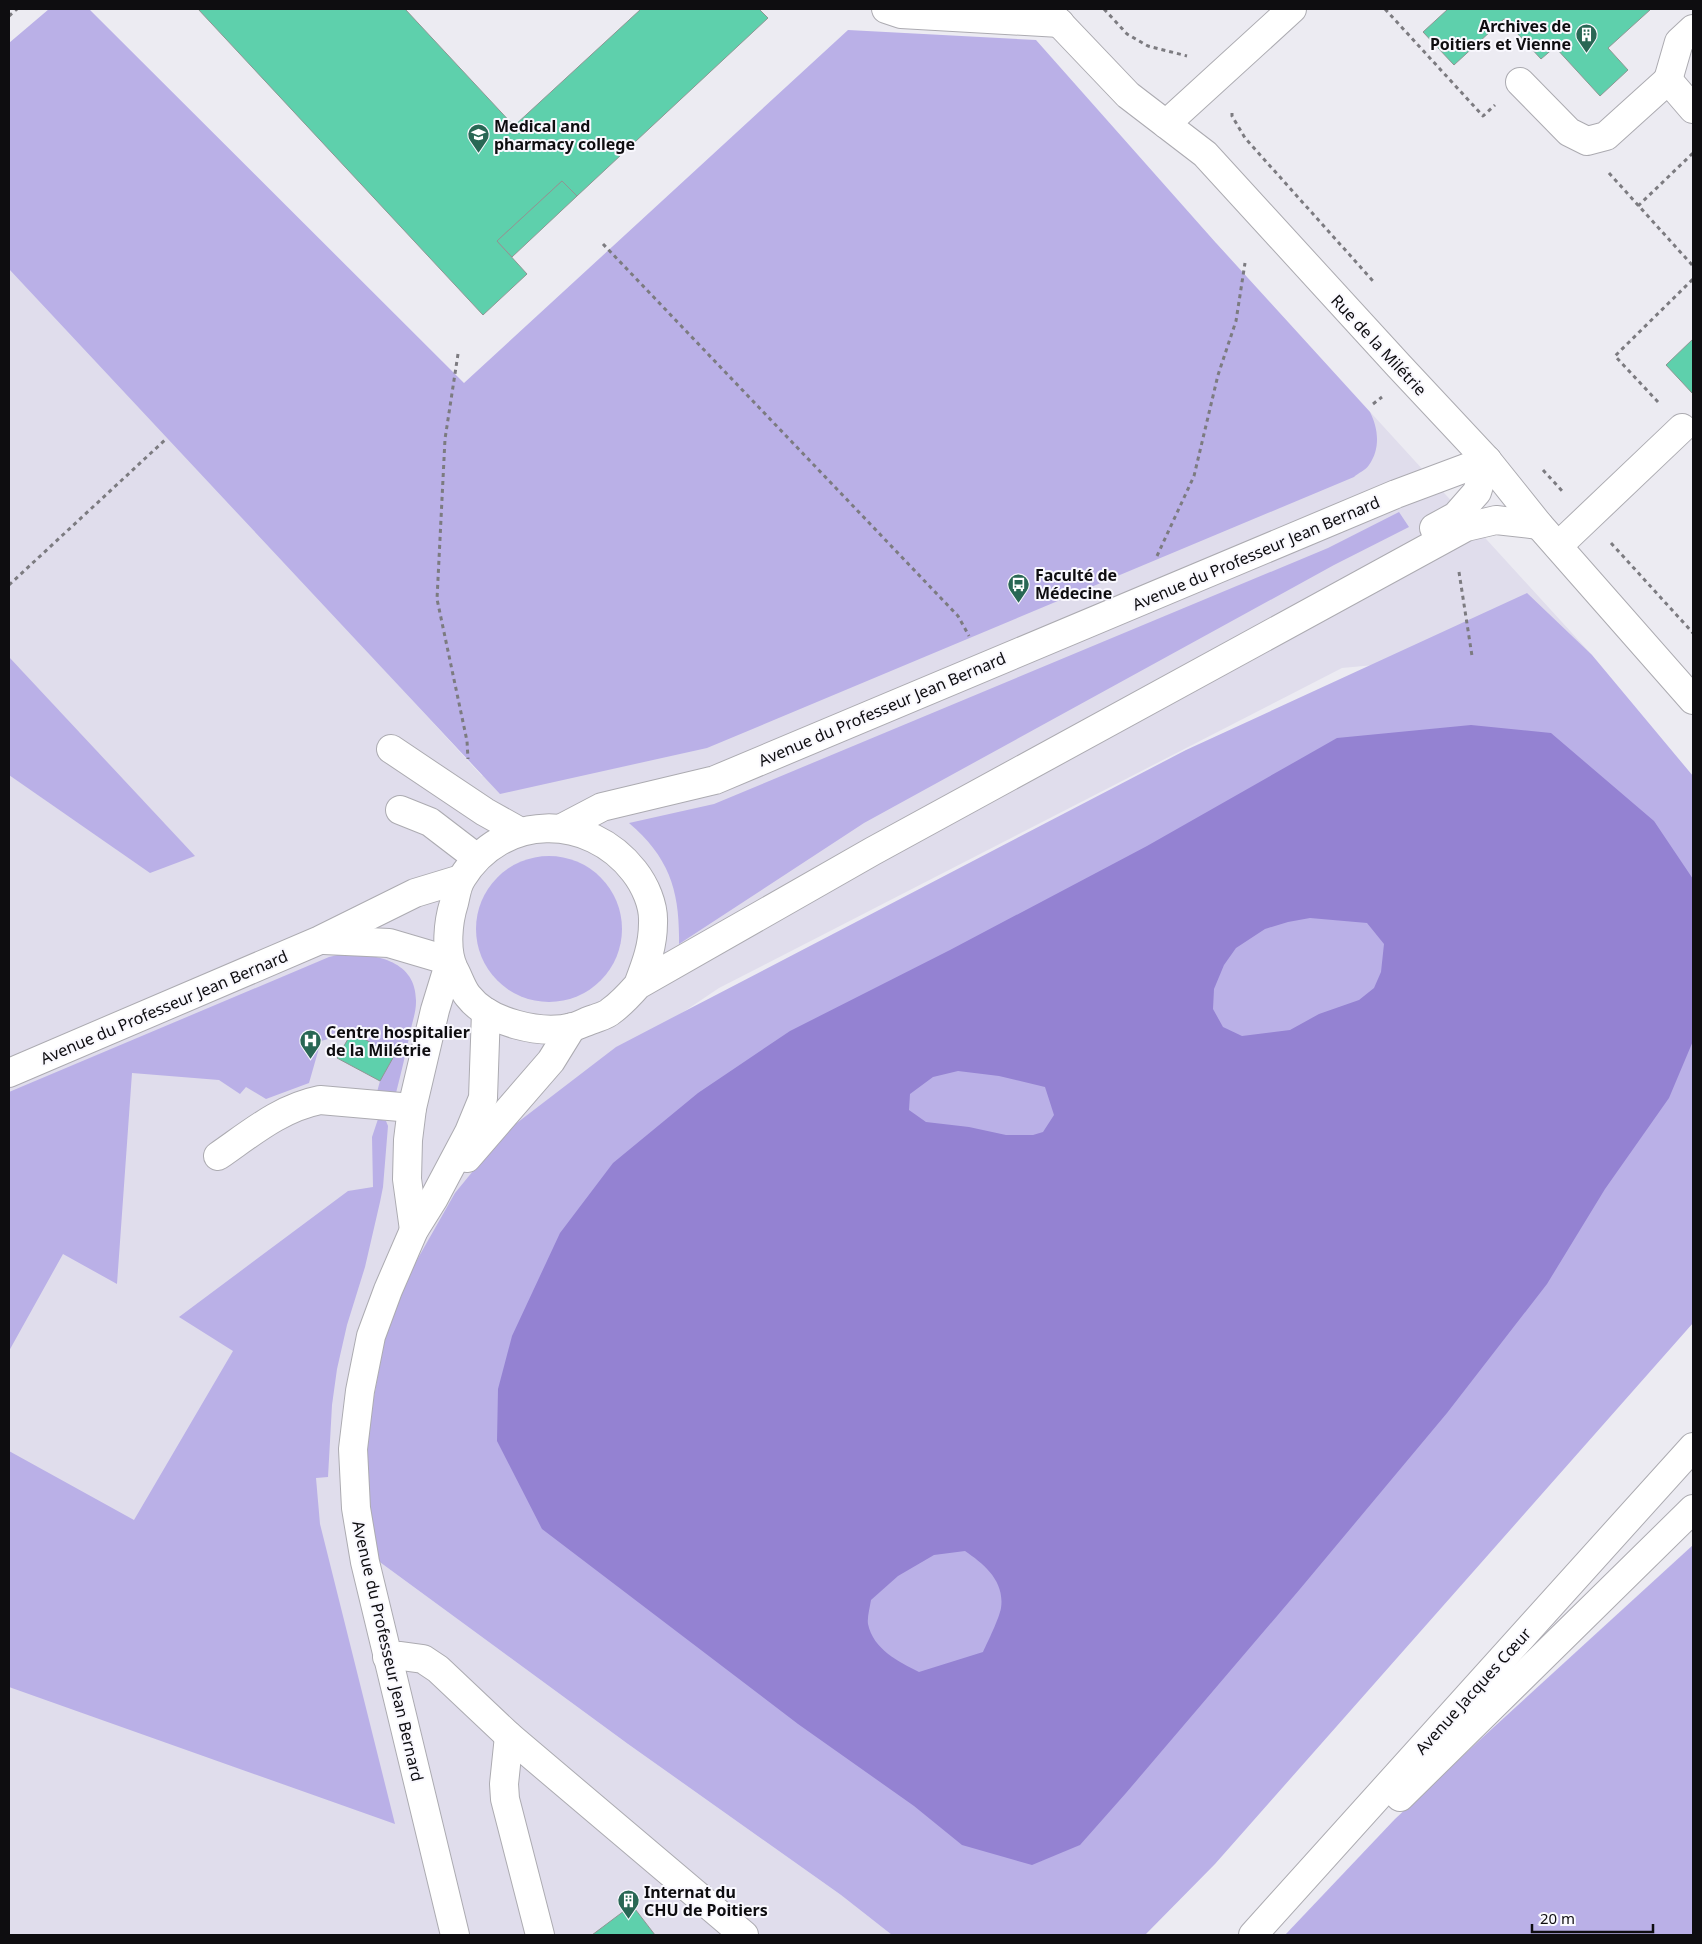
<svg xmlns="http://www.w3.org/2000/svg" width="1702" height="1944" font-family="'Noto Sans',sans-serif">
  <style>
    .built { fill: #e0ddec }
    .green { fill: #bab0e7 }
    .water { fill: #9482d2; fill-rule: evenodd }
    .building { fill: #5ed0ac; stroke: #8e9693 }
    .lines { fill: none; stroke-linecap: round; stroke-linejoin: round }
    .minor-casing { stroke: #acabb1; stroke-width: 30 }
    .major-casing { stroke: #acabb1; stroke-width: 30 }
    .path { stroke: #7c7b80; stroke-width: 3; stroke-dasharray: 4 4; stroke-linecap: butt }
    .minor { stroke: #fff; stroke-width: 28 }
    .major { stroke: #fff; stroke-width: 28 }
    .labels { text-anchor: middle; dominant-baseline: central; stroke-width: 4; stroke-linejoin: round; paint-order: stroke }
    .poi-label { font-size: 16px; font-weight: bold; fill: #0e0d10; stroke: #f9f8fe; text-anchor: start }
    .street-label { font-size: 16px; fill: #0e0d10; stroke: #f9f8fe }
  </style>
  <rect width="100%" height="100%" fill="#ecebf2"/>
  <polygon class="built" points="1216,243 1592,655 1472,656 1342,668 719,988 505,1132 385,1337 372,1407 364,1473 377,1560 628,1744 841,1895 892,1935 9,1935 9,262 482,776"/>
  <g class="green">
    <path d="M49,9H89L464,383L848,30L1036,40L1216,243L1370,412C1378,428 1381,448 1369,465C1366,470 1358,473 1354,477L707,748L500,794L9,269V43Z"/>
    <path d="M1399,512L1409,527L1334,565L864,823L679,944C680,892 670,858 629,823L714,804L1328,548Z"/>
    <polygon points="1527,593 1592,655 1693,776 1693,1323 1215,1864 1145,1935 892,1935 841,1895 628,1744 377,1560 364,1473 372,1407 385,1337 405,1281 455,1193 505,1132 616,1047 1186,750"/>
    <polygon points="9,657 195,856 150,873 9,775"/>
    <circle cx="549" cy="929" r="73"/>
    <path d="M346,953C378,955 417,961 416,1002C416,1012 412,1023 410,1033C406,1053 401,1073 396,1093L377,1092L380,1081L394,1056L352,1032L321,1041L309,1083L266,1099L246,1087L240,1094L219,1080L132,1073L117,1284L63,1254L9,1351V1092L329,957Z"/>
    <polygon points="378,1119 386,1121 388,1126 383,1187 380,1202 365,1267 347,1325 337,1369 332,1405 328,1477 316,1478 320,1524 395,1824 9,1687 9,1451 134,1520 233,1351 179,1317 348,1191 373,1187 372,1137"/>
    <polygon points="1693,1545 1693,1935 1285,1935 1395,1819 1483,1737"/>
  </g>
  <path class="water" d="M1471,725L1551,733L1654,821L1693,879V1041L1669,1098L1605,1189L1547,1284L1447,1413L1300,1589L1126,1793L1080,1845L1032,1865L962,1845L914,1806L798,1724L542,1529L497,1441L498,1389L512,1336L560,1233L613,1163L698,1093L790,1031L950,950L1147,846L1337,738ZM1310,918L1367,923L1384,944L1381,972L1374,988L1359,1000L1319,1014L1290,1030L1242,1036L1223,1027L1213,1009L1214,989L1224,965L1236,948L1265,929L1288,922ZM958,1071L999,1076L1045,1087L1054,1115L1043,1132L1033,1135H1006L969,1127L926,1122L909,1110L910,1094L933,1077ZM965,1551C984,1564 1005,1581 1001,1608C999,1619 988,1641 983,1652L919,1672C899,1662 873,1649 868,1624C867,1617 870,1607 871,1600L898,1576L934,1555Z"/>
  <g class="building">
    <polygon points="198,9 405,9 514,126 641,9 759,9 768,18 577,196 562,181 497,241 527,274 483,315"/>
    <polygon points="1448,9 1651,9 1608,48 1628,70 1600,96 1555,47 1541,59 1504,19 1454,65 1423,32"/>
    <polygon points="562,181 577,196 512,257 497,241"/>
    <polygon points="1693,339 1693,394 1666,365"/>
    <polygon points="352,1032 394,1056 380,1081 337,1058"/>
    <polygon points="632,1905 655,1935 592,1935"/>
  </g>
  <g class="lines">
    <defs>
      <g id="minor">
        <polyline points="886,9 901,14 1060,23"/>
        <polyline points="1046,9 1128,95 1205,154 1399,366 1487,460 1539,525 1693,700"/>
        <polyline points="1668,80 1679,42 1693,29"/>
        <polyline points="1520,82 1569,132 1587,141 1606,136 1668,80 1693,109"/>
        <polyline points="1166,124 1292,9"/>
        <polyline points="1434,528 1456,516 1477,492 1487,460"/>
        <polyline points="1558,546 1682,428"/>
        <polyline points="391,749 485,812 519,831"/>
        <polyline points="400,810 430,822 477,858"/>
        <polyline points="562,828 602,807 715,780 1396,494 1487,460"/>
        <polyline points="324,940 389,943 450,961"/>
        <path d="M638,985C646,964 653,946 653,923C654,905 645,885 634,871C589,813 502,813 462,878C457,885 456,895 454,903C448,922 445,951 454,969C459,978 462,989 468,996C489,1023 541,1035 573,1027C580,1025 587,1021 594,1019C599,1017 607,1015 611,1011C621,1004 630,994 638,985L873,851L1466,527L1496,520L1539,525"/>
        <polyline points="9,1073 320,940 415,893 461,879"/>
        <path d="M218,1156C250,1134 280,1108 320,1100L412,1108"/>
        <polyline points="467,1158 551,1061 572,1027"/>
        <polyline points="414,1230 407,1179 408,1140 412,1108 435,1010 450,961"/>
        <polyline points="387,1657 401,1656 423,1659 438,1669 509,1736 744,1935"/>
        <polyline points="509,1736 504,1784 505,1799 540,1935"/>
        <polyline points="455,1935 365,1562 356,1508 353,1449 360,1391 371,1336 388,1290 414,1230 434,1198 469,1132 483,1098 486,1012"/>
      </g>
      <g id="major">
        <polyline points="1400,1797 1693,1509"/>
        <polyline points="1253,1935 1693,1447"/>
      </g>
    </defs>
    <use href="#minor" class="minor-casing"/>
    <use href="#major" class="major-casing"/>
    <g class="path">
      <polyline points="1104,9 1127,34 1148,46 1187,56"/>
      <polyline points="1385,9 1483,116 1495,105"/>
      <polyline points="9,16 17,9"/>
      <polyline points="1232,113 1232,116 1245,138 1373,281"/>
      <polyline points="1609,173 1693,266"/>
      <polyline points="1638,206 1693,153"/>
      <polyline points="603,244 958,616 969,636"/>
      <polyline points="458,354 445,439 437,599 467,741 468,759"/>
      <polyline points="1658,402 1615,356 1693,279"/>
      <polyline points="1373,404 1382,397"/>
      <polyline points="1543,470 1564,493"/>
      <polyline points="1611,543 1693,633"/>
      <polyline points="1157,556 1194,476 1218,375 1236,321 1245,263"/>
      <polyline points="1459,572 1472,656"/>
      <polyline points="9,585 166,439"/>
    </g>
    <use href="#minor" class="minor"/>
    <use href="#major" class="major"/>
  </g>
  <defs>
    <symbol id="building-pin" viewBox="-11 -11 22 30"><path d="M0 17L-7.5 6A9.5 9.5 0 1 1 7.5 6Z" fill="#296754" stroke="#f9f8fe"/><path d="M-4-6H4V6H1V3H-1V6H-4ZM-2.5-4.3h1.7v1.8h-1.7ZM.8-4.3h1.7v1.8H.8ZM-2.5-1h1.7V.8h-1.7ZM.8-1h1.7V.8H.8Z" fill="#fff"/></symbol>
    <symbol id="university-pin" viewBox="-11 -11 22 30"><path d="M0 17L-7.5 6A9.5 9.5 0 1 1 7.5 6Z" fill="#296754" stroke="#f9f8fe"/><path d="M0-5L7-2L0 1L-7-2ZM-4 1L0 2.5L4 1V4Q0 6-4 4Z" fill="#fff"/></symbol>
    <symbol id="bus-pin" viewBox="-11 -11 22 30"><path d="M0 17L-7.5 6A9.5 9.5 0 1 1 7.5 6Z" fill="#296754" stroke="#f9f8fe"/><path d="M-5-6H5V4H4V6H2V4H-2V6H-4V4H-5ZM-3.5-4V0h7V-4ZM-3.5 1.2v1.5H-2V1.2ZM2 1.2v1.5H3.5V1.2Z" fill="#fff"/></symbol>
    <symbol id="hospital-pin" viewBox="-11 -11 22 30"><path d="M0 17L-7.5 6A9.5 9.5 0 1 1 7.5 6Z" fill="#296754" stroke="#f9f8fe"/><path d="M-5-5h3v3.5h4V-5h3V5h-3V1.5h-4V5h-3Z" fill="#fff"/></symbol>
  </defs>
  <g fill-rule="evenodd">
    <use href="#building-pin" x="1574" y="22" width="25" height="34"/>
    <use href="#university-pin" x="466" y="122" width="25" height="34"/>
    <use href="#bus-pin" x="1006" y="572" width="25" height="34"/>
    <use href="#hospital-pin" x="298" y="1028" width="25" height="34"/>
    <use href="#building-pin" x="616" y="1888" width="25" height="34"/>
  </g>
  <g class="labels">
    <g class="poi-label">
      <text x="1571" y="26" text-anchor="end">Archives de<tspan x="1571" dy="18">Poitiers et Vienne</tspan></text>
      <text x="494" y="126">Medical and<tspan x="494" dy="18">pharmacy college</tspan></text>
      <text x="1035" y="575">Faculté de<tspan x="1035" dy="18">Médecine</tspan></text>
      <text x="326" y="1032">Centre hospitalier<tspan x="326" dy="18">de la Milétrie</tspan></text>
      <text x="644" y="1892">Internat du<tspan x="644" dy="18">CHU de Poitiers</tspan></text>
    </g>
    <g class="street-label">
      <text transform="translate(1379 345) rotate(47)">Rue de la Milétrie</text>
      <text transform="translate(1256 553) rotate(-23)">Avenue du Professeur Jean Bernard</text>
      <text transform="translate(882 709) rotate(-23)">Avenue du Professeur Jean Bernard</text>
      <text transform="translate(164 1007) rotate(-23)">Avenue du Professeur Jean Bernard</text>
      <text transform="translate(388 1651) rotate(77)">Avenue du Professeur Jean Bernard</text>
      <text transform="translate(1473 1691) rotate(-48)">Avenue Jacques Cœur</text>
    </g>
  </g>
  <rect width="1702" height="1944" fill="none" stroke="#0e0d10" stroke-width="20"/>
  <path d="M1532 1924v8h121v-8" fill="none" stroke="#0e0d10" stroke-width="2.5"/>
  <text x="1540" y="1924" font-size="15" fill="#0e0d10" stroke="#f9f8fe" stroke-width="4" paint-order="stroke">20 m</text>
</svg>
